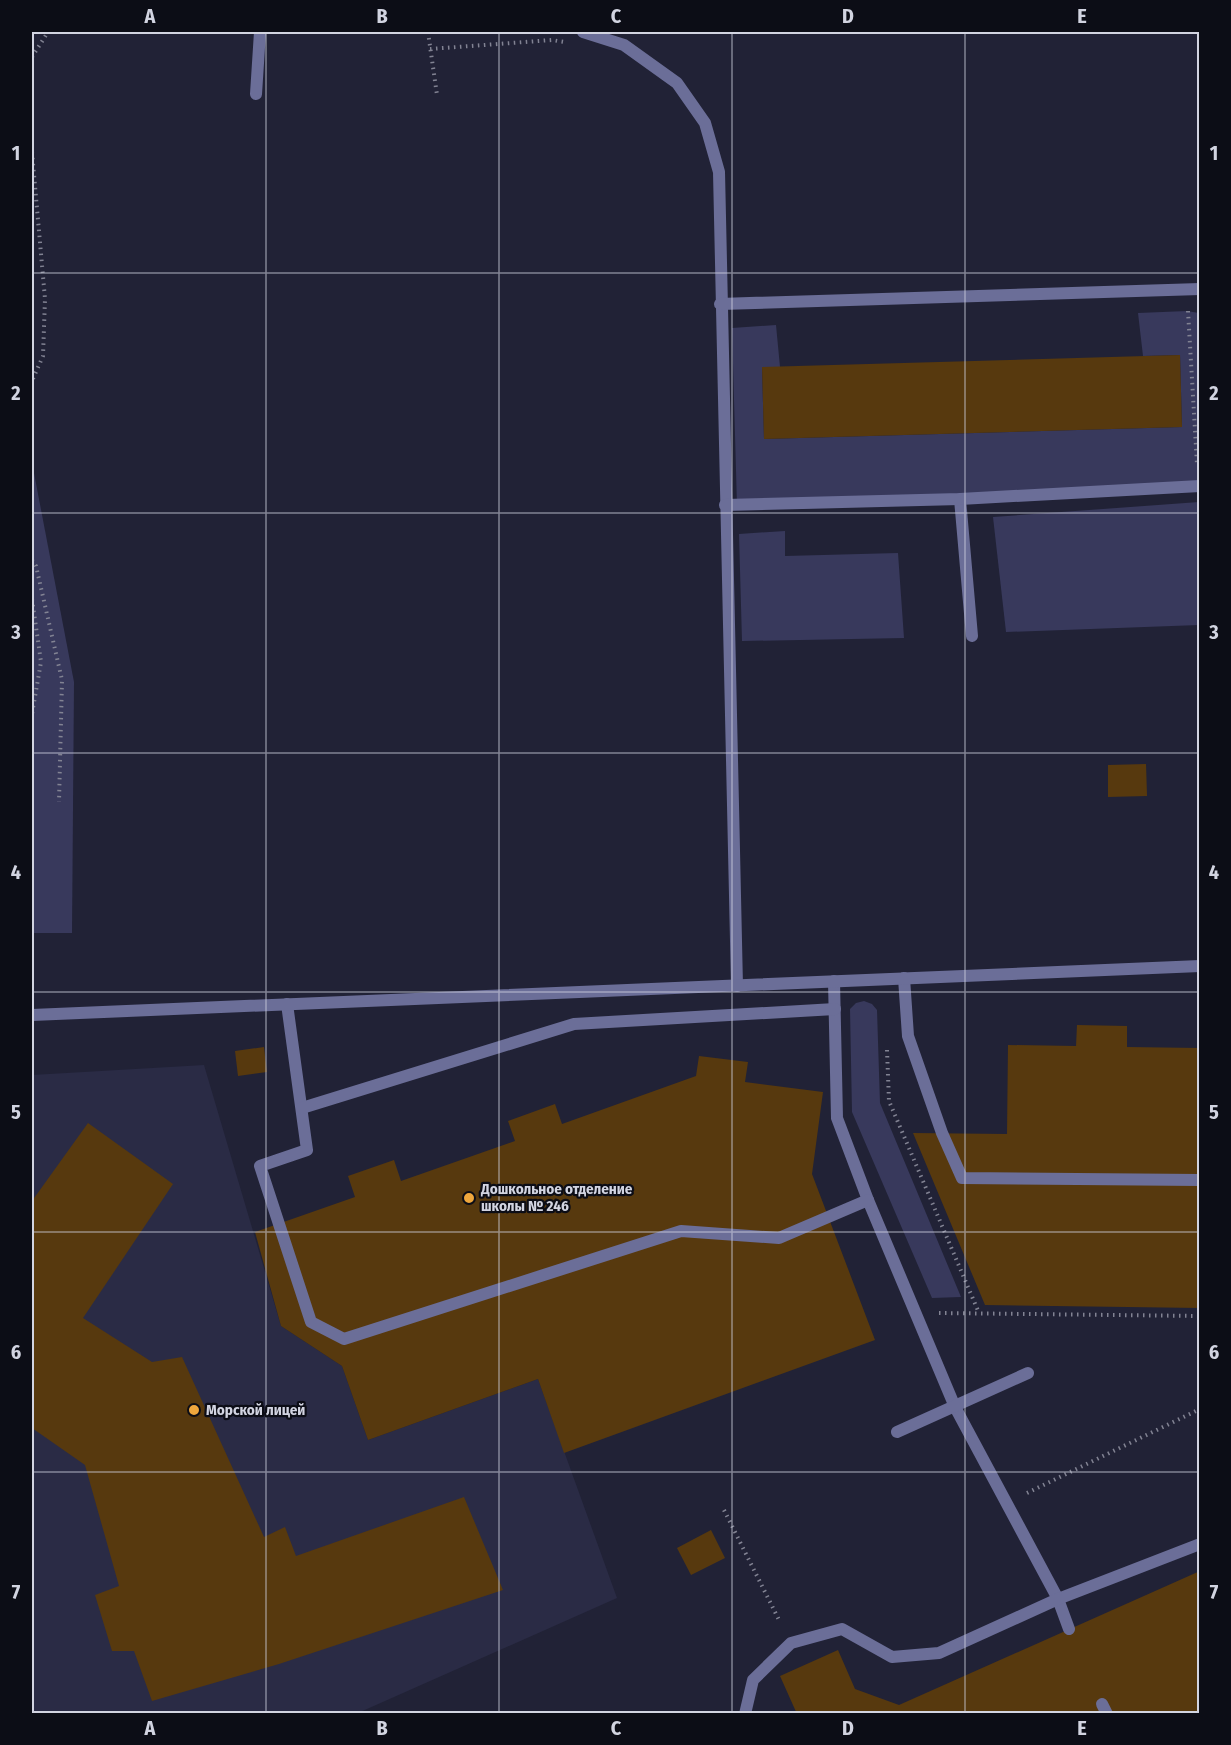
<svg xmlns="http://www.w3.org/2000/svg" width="1231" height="1745" font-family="'Fira Sans Condensed',sans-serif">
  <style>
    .built { fill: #2a2b45 }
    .green { fill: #38395c }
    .building { fill: #57390e }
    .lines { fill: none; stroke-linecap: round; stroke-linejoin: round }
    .path { stroke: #828393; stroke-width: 4; stroke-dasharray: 1.5 4.5; stroke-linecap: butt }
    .lane { stroke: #6b6e98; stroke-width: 12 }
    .grid { fill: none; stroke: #d2d4e1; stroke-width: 1.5; stroke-opacity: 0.55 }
    .poi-dot { fill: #efa73d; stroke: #0c0d16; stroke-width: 2 }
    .labels { text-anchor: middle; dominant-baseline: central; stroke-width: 4.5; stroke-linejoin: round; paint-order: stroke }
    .poi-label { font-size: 15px; font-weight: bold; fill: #d2d4e1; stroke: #0c0d16; text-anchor: start }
    .neatline { fill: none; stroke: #d2d4e1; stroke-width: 2 }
    .grid-label { font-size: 20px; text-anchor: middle; font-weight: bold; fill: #d2d4e1 }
  </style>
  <rect width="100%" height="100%" fill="#212236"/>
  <polygon class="built" points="204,1065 281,1326 342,1366 368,1440 538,1379 617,1598 358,1713 32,1714 32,1075"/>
  <g class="green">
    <polygon points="1187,311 1199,313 1199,486 737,506 732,328 776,325 780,367 762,368 764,439 1182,427 1180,355 1143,356 1138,313"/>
    <polygon points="32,472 34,473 74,682 72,933 32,933"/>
    <polygon points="1199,502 1199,625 1006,632 993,517"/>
    <polygon points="785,531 785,556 898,553 904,638 742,641 739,534"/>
    <polygon points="864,1001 872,1004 877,1010 880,1103 961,1297 932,1298 852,1112 850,1009 856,1003"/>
  </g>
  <g class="building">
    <polygon points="1180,355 1182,427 764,439 762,367"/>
    <polygon points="1146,764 1147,796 1108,797 1108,765"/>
    <polygon points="1077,1025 1127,1026 1127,1047 1200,1048 1200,1308 985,1305 913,1133 1007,1134 1008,1045 1076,1046"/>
    <polygon points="264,1047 267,1072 238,1076 235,1051"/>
    <polygon points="699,1056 748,1062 745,1082 823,1092 812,1174 875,1340 564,1453 538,1379 368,1440 342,1366 281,1326 255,1232 355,1197 348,1176 394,1160 401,1181 515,1141 508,1121 555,1104 562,1124 696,1076"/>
    <polygon points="88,1123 173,1184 83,1318 152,1362 182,1357 264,1537 285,1527 296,1556 464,1497 503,1590 279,1664 152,1701 134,1651 112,1651 95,1595 119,1586 85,1465 32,1428 32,1201"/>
    <polygon points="711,1530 725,1558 691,1575 677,1548"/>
    <polygon points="1200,1571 1200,1714 797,1714 780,1676 838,1650 855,1689 899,1705"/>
  </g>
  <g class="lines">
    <g class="path">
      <polyline points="428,32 437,95"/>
      <polyline points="430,49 552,40 564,42"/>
      <polyline points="32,57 48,32"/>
      <polyline points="32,152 45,299 43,356 32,381"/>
      <polyline points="1188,311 1197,464"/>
      <polyline points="32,560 36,566 62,680 59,802"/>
      <polyline points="32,599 41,662 32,714"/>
      <polyline points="887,1050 889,1101 979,1313"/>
      <polyline points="939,1313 1200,1316"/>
      <polyline points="1027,1493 1200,1409"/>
      <polyline points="724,1510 780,1622"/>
    </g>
    <g class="lane">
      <polyline points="583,32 624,45 677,83 705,123 719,172 737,986"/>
      <polyline points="256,94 260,32"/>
      <polyline points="720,304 1200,289"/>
      <polyline points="960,499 972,636"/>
      <polyline points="725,505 960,499 1200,486"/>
      <polyline points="904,978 908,1036 942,1133 962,1178 1200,1180"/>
      <polyline points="834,981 837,1118 868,1200 955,1407 1058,1599 1069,1629"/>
      <polyline points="287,1004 307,1150 260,1166 311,1322 344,1339 681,1231 779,1238 868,1200"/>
      <polyline points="32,1015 1200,966"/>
      <polyline points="302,1108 574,1024 835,1009"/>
      <polyline points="897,1432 1028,1373"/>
      <polyline points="1102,1704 1107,1714"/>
      <polyline points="745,1714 753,1680 791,1643 842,1629 892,1657 939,1653 1058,1599 1200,1544"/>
    </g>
  </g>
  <path class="grid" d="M266,32V1714M499,32V1714M732,32V1714M965,32V1714M32,273H1200M32,513H1200M32,753H1200M32,992H1200M32,1232H1200M32,1472H1200"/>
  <g class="poi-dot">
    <circle cx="469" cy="1198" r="6"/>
    <circle cx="194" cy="1410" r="6"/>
  </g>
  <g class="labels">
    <g class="poi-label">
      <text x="481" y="1189">Дошкольное отделение<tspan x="481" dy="17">школы № 246</tspan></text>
      <text x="206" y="1410">Морской лицей</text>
    </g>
  </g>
  <rect width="1231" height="1745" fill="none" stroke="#0c0d16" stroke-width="66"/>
  <rect x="33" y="33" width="1165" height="1679" class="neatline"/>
  <g class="grid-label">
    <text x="150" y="23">A</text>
    <text x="382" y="23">B</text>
    <text x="616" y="23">C</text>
    <text x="848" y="23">D</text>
    <text x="1082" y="23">E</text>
    <text x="16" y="160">1</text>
    <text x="1214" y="160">1</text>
    <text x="16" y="400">2</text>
    <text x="1214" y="400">2</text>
    <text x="16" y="639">3</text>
    <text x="1214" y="639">3</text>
    <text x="16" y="879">4</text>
    <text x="1214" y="879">4</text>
    <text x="16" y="1119">5</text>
    <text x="1214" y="1119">5</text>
    <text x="16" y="1359">6</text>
    <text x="1214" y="1359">6</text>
    <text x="16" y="1599">7</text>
    <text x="1214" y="1599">7</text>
    <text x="150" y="1735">A</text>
    <text x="382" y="1735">B</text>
    <text x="616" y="1735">C</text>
    <text x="848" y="1735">D</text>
    <text x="1082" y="1735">E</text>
  </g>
</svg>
